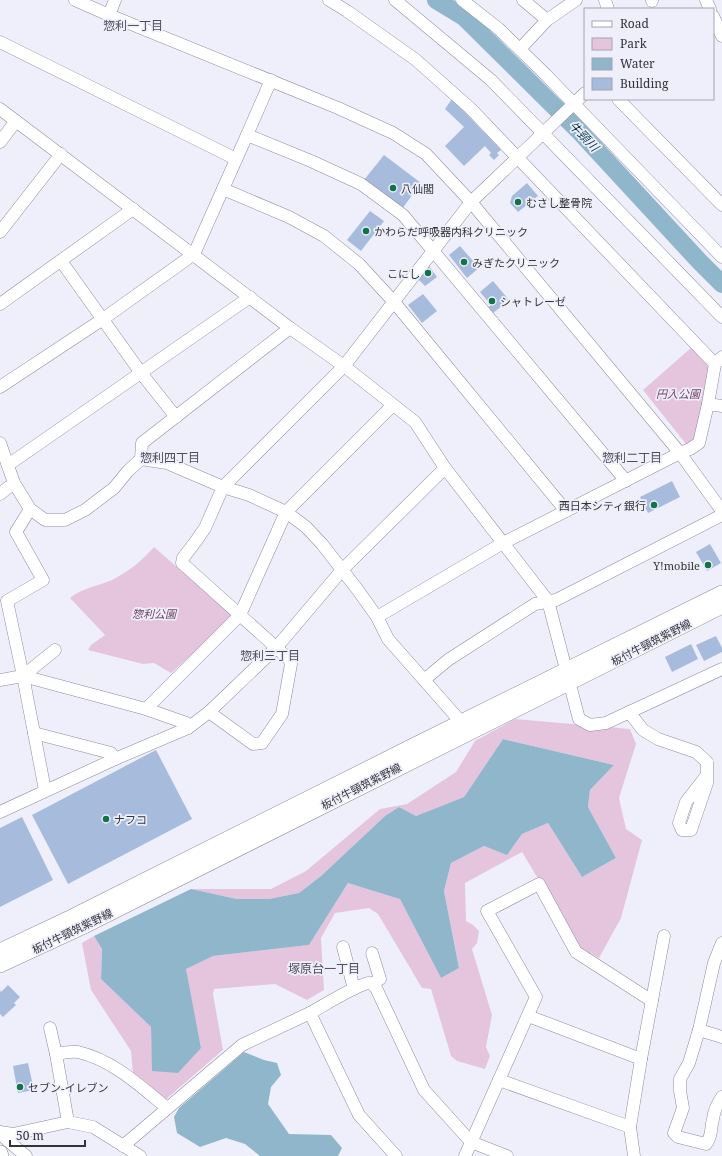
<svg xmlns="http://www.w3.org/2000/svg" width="722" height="1156" font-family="'Noto Serif','Noto Sans JP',serif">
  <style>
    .green { fill: #e5c5de }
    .water { fill: #90b6cb }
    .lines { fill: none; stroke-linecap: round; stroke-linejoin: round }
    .river { stroke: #90b6cb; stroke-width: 18 }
    .building { fill: #a7bcdc }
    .minor-casing { stroke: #8d8d9c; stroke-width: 13 }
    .major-casing { stroke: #8d8d9c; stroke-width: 16 }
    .minor { stroke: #fff; stroke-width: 12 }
    .major { stroke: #fff; stroke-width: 15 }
    .poi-dot { fill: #117349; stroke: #efeffc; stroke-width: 1.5 }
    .labels { text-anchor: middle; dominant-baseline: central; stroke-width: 3.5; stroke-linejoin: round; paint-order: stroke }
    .poi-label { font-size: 11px; fill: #333339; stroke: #efeffc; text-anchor: start }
    .park-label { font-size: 11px; font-style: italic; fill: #724569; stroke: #efeffc }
    .street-label { font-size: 11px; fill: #333339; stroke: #efeffc }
    .neighbourhood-label { font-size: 12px; fill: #4d4e5b; stroke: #efeffc }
    .water-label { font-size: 12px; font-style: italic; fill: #093c54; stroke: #efeffc }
  </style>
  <rect width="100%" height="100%" fill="#efeffc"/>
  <g class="green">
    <polygon points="692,347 709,366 696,439 686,444 643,390"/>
    <path d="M154,547L231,614V619L171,673L154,663L143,664L88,650L91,645L105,635L70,598C82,588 98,586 112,580C128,572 143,560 154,547Z"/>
    <polygon points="515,719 630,729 636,744 619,798 626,829 642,840 621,918 599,958 579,947 522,852 465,883 466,921 473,925 479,931 477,943 472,949 492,1015 486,1047 490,1056 485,1069 457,1061 451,1056 431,989 422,988 378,914 369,908 335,913 321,938 324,990 307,1000 275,984 214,989 213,994 223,1050 165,1100 133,1074 131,1051 91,990 82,943 94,936 102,949 101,979 151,1027 153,1071 201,1048 185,969 213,956 309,945 348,883 400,898 441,978 459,968 444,891 451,863 484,846 507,854 522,834 548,823 582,877 616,858 588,807 590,790 614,765 503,739 464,797 416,816 399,807 385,816 321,876 299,893 269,899 237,899 191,889 271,889 306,871 380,809 407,804 456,772 475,741"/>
  </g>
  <g class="water">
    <polygon points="503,739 614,765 590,790 588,807 616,858 582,877 548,823 522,834 507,855 484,846 451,863 444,891 459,968 441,978 400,899 348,883 309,945 213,956 186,969 201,1048 178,1073 152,1071 151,1027 101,979 102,949 94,936 191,889 237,899 269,899 299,893 321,876 385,816 399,807 416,816 464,797"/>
    <polygon points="244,1052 264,1060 277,1063 281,1075 271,1087 268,1104 289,1134 331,1135 342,1148 338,1156 260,1156 245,1144 226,1138 200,1147 177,1133 174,1117 179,1108"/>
  </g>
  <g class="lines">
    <polyline class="river" points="436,0 464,17 578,130 700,262 722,284"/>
  </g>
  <g class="building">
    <polygon points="452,99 501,150 497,153 499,155 494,160 489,155 491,153 485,146 464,166 445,146 464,127 445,109"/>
    <polygon points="384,155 421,183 402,209 364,180"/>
    <polygon points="527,183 538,196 518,212 510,203 512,196"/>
    <polygon points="370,211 384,221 361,251 347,240"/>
    <polygon points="460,246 479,268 467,278 449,255"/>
    <polygon points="429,266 437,277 425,286 418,279"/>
    <polygon points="493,281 509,300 492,314 487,308 491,305 480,292"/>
    <polygon points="423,294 437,311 422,323 408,305"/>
    <polygon points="672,481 680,497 648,513 640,497"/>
    <polygon points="710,544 721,563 707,571 696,552"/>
    <polygon points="716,636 722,648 722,652 704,661 696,645"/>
    <polygon points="691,644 698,659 672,672 665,657"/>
    <polygon points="156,750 192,819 68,884 32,815"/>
    <polygon points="22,817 53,880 0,907 0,828"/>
    <polygon points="8,985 20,997 14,1003 16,1005 3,1017 0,1014 0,990 1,992"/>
    <polygon points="28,1063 34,1090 18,1093 13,1066"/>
  </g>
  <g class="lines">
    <defs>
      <g id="minor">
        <polyline points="75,0 109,15 338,108 393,133 426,154 471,202 680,453 722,511"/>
        <polyline points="329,0 347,11 416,60 471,109 715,364"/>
        <polyline points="395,0 491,80 722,317"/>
        <polyline points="462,0 499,29 546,75 722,257"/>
        <polyline points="523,0 547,20 576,0"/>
        <polyline points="605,0 608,9"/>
        <polyline points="652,0 652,1"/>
        <polyline points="706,0 710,9"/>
        <polyline points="109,15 115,0"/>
        <polyline points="713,16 722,36"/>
        <polyline points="0,42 236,159"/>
        <polyline points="520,49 547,20"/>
        <polyline points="271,80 247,135 311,161 361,184 403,215 626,481"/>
        <polyline points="618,99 722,205"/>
        <polyline points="0,109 290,328 344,366 415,422 445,468 342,570 276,648 209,712 188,728 115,759 0,812"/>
        <polyline points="0,142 16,121"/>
        <polyline points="223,189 289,217 324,236 359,264 394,302 566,511"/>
        <polyline points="0,232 61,154"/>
        <polyline points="61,261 141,373 176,417"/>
        <polyline points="0,304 133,209"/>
        <polyline points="0,387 103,319 194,254 247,135"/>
        <polyline points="708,404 715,364 722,357"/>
        <polyline points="0,443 14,483 30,509 45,520 65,520 85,510 114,488 128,471 141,459 167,463 223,487 249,495 286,512 306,527 322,544 357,589 377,617 388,639 461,722"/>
        <polyline points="141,459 142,443 290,328"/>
        <polyline points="8,465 250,297"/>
        <polyline points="445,468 548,601 579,719 590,725 606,723 722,669"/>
        <polyline points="0,494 14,483"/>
        <polyline points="30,509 16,532 43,580 7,601 23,676 45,790"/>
        <polyline points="377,617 503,543 680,453 690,449 699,443 708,404 722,406"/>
        <polyline points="23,676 55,650"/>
        <polyline points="0,680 23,676 146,709 186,723 188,728"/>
        <polyline points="424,680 448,660 535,604 556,600 722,515"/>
        <polyline points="146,709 240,615 286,512 393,405"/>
        <polyline points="209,712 253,744 262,743 282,714 291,664 289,659 182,563 183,558 196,541 205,528 223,487 344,366 471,202 585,93"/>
        <polyline points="629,712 643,730 658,739 696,752 707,762 707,783 691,830 682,830 679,823 686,802 707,775"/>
        <polyline points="34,733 111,753 115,759"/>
        <path d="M722,943L714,963L699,1030L689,1063L680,1079V1091L683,1108L674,1133L678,1137L706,1144C713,1135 710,1129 713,1119C714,1111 717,1104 722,1097"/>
        <polyline points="343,947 354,989"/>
        <polyline points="372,953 380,979 372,984"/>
        <polyline points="528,1016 641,1059"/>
        <polyline points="50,1028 56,1054"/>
        <polyline points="699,1030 722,1037"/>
        <polyline points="499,1080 630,1127"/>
        <path d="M68,1122L56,1054C63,1053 71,1051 78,1052C113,1060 140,1086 167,1108"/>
        <polyline points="0,1132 13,1134 68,1122 93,1127 140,1156"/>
        <polyline points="0,1134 26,1156"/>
        <polyline points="123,1146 242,1045 310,1013"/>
        <path d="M396,1156L359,1115L310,1013C321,1007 358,984 369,983C372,983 374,986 376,988L424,1090L471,1142L507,1156"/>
        <polyline points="465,1156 536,997 487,911 539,884 576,952 652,1001"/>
        <polyline points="634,1156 630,1127 641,1059 664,936"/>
      </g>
      <g id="major">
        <polyline points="0,951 72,917 411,747 722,593"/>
        <polyline points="0,965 82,927 722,606"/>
        <polyline points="0,1153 1,1156"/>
      </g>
    </defs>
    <use href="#minor" class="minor-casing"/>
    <use href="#major" class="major-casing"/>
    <use href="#minor" class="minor"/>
    <use href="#major" class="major"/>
  </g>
  <g class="poi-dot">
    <circle cx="393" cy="188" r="4"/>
    <circle cx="518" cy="202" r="4"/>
    <circle cx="366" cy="231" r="4"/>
    <circle cx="464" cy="262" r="4"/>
    <circle cx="428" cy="273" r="4"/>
    <circle cx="492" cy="301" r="4"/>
    <circle cx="654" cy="505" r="4"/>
    <circle cx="708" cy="565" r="4"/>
    <circle cx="106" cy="819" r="4"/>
    <circle cx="20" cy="1087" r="4"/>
  </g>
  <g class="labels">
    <g class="poi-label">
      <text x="401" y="188">八仙閣</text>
      <text x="526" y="202">むさし整骨院</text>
      <text x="374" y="231">かわらだ呼吸器内科クリニック</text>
      <text x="472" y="262">みぎたクリニック</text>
      <text x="420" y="273" text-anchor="end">こにし</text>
      <text x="500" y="301">シャトレーゼ</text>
      <text x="646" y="505" text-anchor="end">西日本シティ銀行</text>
      <text x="700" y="565" text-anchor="end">Y!mobile</text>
      <text x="114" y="819">ナフコ</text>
      <text x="28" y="1087">セブン-イレブン</text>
    </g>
    <g class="park-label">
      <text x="678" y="393">円入公園</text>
      <text x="154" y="613">惣利公園</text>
    </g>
    <g class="street-label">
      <text transform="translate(651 642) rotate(-27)">板付牛頸筑紫野線</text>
      <text transform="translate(361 786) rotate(-27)">板付牛頸筑紫野線</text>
      <text transform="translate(72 931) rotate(-26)">板付牛頸筑紫野線</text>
    </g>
    <g class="neighbourhood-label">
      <text x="133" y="25">惣利一丁目</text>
      <text x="170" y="457">惣利四丁目</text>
      <text x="632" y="457">惣利二丁目</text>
      <text x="270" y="655">惣利三丁目</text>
      <text x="324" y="968">塚原台一丁目</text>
    </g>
    <g class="water-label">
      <text transform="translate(584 136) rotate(46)">牛頸川</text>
    </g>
  </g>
  <rect x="584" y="8" width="130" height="92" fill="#efeffc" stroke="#a4a4ae"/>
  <rect x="592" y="21" width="20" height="6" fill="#ffffff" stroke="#a4a4ae"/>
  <text x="620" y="28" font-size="12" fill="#333339">Road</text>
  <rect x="592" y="38" width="20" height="12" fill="#e5c5de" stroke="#a4a4ae"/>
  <text x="620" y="48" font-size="12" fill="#333339">Park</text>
  <rect x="592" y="58" width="20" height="12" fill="#90b6cb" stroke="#a4a4ae"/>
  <text x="620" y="68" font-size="12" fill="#333339">Water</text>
  <rect x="592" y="78" width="20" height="12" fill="#a7bcdc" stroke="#a4a4ae"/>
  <text x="620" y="88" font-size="12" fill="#333339">Building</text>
  <path d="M10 1140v6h75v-6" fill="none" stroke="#333339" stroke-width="2"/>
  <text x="16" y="1140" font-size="12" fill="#333339" stroke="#efeffc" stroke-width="3" paint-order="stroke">50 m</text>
</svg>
